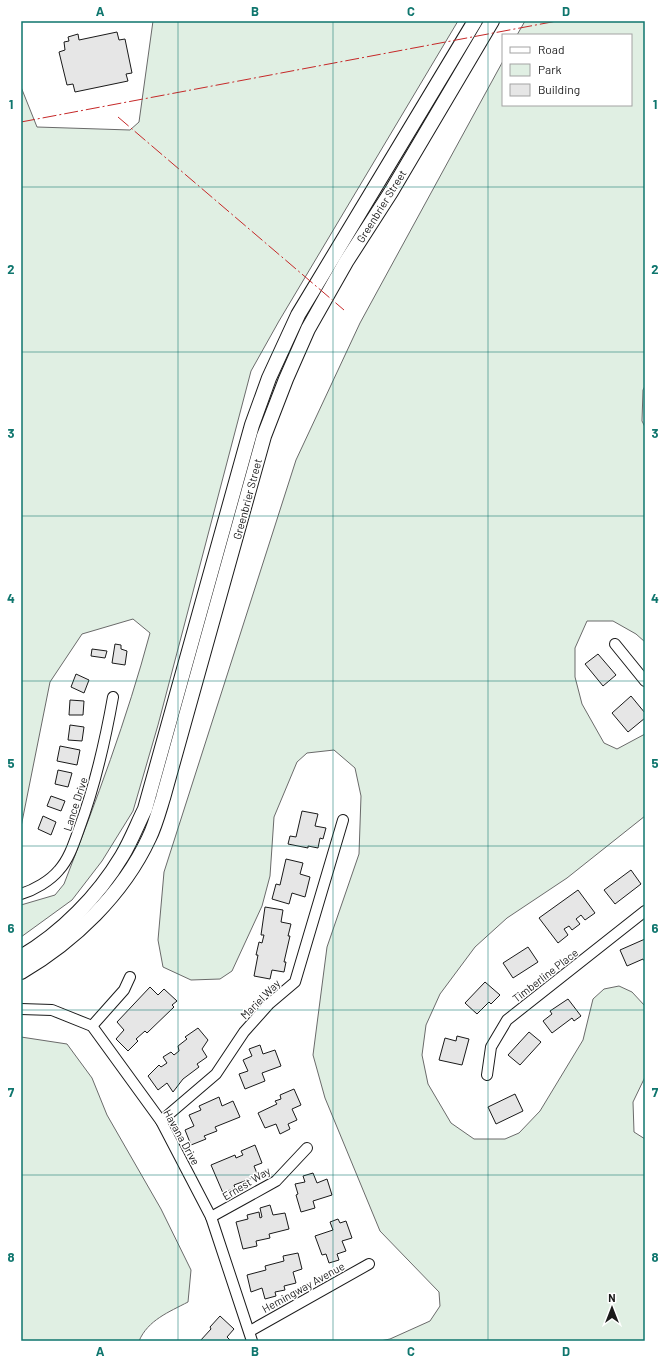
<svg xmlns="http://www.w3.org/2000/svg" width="666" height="1362" font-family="Barlow,sans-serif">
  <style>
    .green { fill: #e0efe3; stroke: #6a6a6a }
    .building { fill: #e6e6e6; stroke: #1a1a1a }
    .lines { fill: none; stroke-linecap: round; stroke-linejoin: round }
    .minor-casing { stroke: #1a1a1a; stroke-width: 12 }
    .secondary-casing { stroke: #1a1a1a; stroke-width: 16 }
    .minor { stroke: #fff; stroke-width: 10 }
    .secondary { stroke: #fff; stroke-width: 14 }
    .power { stroke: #c62828; stroke-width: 1; stroke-dasharray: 14 3 2 3; stroke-linecap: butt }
    .grid { fill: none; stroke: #0f766e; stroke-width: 1; stroke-opacity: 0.55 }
    .labels { text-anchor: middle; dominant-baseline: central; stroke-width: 3; stroke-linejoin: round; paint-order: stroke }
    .street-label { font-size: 11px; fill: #1a1a1a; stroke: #fff }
    .neatline { fill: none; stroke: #0f766e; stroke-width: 1.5 }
    .grid-label { font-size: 13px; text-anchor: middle; font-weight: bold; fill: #0f766e }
  </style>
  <rect width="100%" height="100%" fill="#fff"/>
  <g class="green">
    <path d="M153,21H458L279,321L251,371L158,725L133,811L102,861L72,900L21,937V905L55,895L64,884C96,801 127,719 150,633L133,619L82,634L50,682L21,827V87L37,127L130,130L139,122Z"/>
    <polygon points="525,21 645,21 645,386 643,390 642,421 645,427 645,642 636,634 613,621 587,621 575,648 575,677 582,704 604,743 617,749 645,734 645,816 567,878 507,918 475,947 440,994 426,1025 422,1055 428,1084 451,1123 474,1139 505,1139 519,1133 540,1111 583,1040 593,999 604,989 619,986 632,992 645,1006 645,1077 633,1102 634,1132 645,1139 645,1341 380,1341 390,1339 430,1321 440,1306 439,1292 380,1231 325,1098 313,1055 327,947 359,854 361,796 355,768 334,750 307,753 297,762 274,817 270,876 262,906 232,971 220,979 191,980 163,967 158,940 164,872 296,460 360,323 503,61 503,105 631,105 631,35 517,35"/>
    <path d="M21,1037L67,1044L92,1078L107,1115L161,1209L191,1270L188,1302C169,1312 148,1320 139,1341H21Z"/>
  </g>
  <g class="building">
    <polygon points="117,32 119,40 125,39 132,73 126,74 128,81 75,92 73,84 67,85 59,52 65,50 64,42 69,41 68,37 78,34 79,40"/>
    <polygon points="115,644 121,645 121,649 127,651 125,665 112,663"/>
    <polygon points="92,649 107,651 105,658 91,656"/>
    <polygon points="598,654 616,675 603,686 585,664"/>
    <polygon points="76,674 89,680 84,693 71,687"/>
    <polygon points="631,696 645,713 645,718 628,732 612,713"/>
    <polygon points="70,700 84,701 83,715 69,715"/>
    <polygon points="70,725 84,727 82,741 68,740"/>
    <polygon points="60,746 80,750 77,765 57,761"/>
    <polygon points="58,770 72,773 68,787 55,784"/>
    <polygon points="51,796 65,801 61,811 47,806"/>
    <polygon points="302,811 318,814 315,826 326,828 323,839 320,838 318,848 308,846 308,848 288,844 290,836 296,837"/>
    <polygon points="43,816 56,822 51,835 38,829"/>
    <polygon points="286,859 303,863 300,874 310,877 305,897 292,893 289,904 272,899 276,884 280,885"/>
    <polygon points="631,870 641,884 615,904 604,890"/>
    <polygon points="578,890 595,913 585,920 581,915 576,919 580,924 572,930 569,926 564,929 568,935 558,943 539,918"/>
    <polygon points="265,907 283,910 281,922 291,924 288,936 290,936 284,962 286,962 284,972 272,970 270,979 254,976 258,955 256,955 259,942 262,943 264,935 261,935"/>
    <polygon points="645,939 645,962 643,959 627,966 620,950"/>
    <polygon points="528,947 538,962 513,978 503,963"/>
    <polygon points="485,982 500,995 491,1004 489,1002 477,1014 465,1003"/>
    <polygon points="150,987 158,995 164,989 177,1001 172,1005 174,1007 147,1033 145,1031 136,1039 138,1041 128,1051 116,1039 124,1030 117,1022"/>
    <polygon points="568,999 581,1016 574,1021 572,1018 552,1033 543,1021 552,1014 550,1011"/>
    <polygon points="198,1028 208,1040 202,1049 207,1057 197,1064 199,1067 183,1079 173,1092 167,1083 158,1090 148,1076 159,1065 161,1067 167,1063 163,1057 171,1052 174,1055 179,1051 178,1046 187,1039 185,1037"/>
    <polygon points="529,1032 541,1042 520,1065 508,1055"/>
    <polygon points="457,1036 469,1039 462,1065 439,1060 445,1038 456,1041"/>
    <polygon points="260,1045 263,1054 275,1050 281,1066 262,1073 265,1081 245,1089 239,1074 248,1071 243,1060 252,1056 249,1049"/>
    <polygon points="294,1089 301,1105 292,1109 297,1120 288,1124 290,1129 280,1134 276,1124 265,1128 258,1113 277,1104 275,1101 281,1099 280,1095"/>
    <polygon points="515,1094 523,1111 496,1124 488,1107"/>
    <polygon points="219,1097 222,1106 233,1101 240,1117 215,1127 217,1131 204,1136 206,1139 191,1145 185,1130 194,1126 189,1115 201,1110 199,1106"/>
    <polygon points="255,1145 262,1163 254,1166 258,1176 234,1185 235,1188 223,1193 211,1165 235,1155 236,1158 243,1155 241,1151"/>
    <polygon points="313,1173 317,1183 327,1179 332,1195 313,1201 315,1208 301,1212 296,1195 298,1194 295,1184 305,1182 303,1176"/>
    <polygon points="270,1205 273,1215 285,1213 289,1229 269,1234 270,1238 256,1241 257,1246 243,1249 236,1222 248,1219 247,1215 259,1212 260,1218 262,1217 260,1208"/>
    <polygon points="338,1219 340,1223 346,1221 352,1238 342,1241 346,1251 337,1254 339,1260 329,1263 326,1254 322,1255 315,1236 333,1230 330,1222"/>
    <polygon points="298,1253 302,1269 293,1272 296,1283 284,1286 285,1290 275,1292 276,1296 265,1299 262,1288 251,1292 247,1275 266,1270 265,1266 284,1261 283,1256"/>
    <polygon points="220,1316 234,1329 227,1337 231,1341 200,1341 211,1329 210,1327"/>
  </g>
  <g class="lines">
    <defs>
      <g id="minor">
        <polyline points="615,644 645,681"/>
        <path d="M21,894C34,890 50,881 59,870C69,859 74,843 79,829C95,786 105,742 113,697"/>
        <polyline points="21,1009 52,1010 92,1026 161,1121 211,1217 252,1341"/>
        <polyline points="92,1026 124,990 130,977"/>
        <polyline points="487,1075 491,1047 507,1020 645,911"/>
        <polyline points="161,1121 216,1074 244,1032 269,1004 295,982 343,820"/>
        <polyline points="211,1217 276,1181 307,1148"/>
        <polyline points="250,1331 369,1264"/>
      </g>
      <g id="secondary">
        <path d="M21,957C62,933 98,896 122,856C131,841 137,825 145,809L252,425L269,378L298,315L475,21"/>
        <path d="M21,972C74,941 123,894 149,838C155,826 159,811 163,798L264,436L286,379L308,329L346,262L391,192L492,21"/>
      </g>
    </defs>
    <use href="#minor" class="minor-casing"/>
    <use href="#secondary" class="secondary-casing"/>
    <use href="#minor" class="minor"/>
    <use href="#secondary" class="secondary"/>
    <g class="power">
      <polyline points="118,117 344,310"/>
      <polyline points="21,122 557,21"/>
    </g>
  </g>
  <path class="grid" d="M178,21V1341M333,21V1341M488,21V1341M21,187H645M21,352H645M21,516H645M21,681H645M21,846H645M21,1010H645M21,1175H645"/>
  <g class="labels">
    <g class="street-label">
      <text transform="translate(381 206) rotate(-58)">Greenbrier Street</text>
      <text transform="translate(247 499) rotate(-75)">Greenbrier Street</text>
      <text transform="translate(75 804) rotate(-72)">Lance Drive</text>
      <text transform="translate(545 975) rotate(-38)">Timberline Place</text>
      <text transform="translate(260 999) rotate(-45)">Mariel Way</text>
      <text transform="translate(182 1137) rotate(61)">Havana Drive</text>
      <text transform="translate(246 1183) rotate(-31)">Ernest Way</text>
      <text transform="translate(303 1287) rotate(-29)">Hemingway Avenue</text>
    </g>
  </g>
  <rect width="666" height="1362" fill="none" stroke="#ffffff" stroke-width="44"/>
  <rect x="502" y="34" width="130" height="72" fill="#ffffff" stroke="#a3a3a3"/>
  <rect x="510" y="47" width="20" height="6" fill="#ffffff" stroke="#a3a3a3"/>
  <text x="538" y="54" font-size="12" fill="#1a1a1a">Road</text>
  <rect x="510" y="64" width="20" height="12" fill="#e0efe3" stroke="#a3a3a3"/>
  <text x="538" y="74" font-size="12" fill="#1a1a1a">Park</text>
  <rect x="510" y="84" width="20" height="12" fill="#e6e6e6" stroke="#a3a3a3"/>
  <text x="538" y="94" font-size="12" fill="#1a1a1a">Building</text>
  <g transform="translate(612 1308)" stroke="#ffffff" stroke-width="3" paint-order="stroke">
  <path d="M0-3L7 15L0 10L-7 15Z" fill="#1a1a1a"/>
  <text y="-6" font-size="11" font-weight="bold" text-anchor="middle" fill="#1a1a1a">N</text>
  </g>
  <rect x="22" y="22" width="622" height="1318" class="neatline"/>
  <g class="grid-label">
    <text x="100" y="16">A</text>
    <text x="255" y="16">B</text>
    <text x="411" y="16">C</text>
    <text x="566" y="16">D</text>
    <text x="11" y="109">1</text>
    <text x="655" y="109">1</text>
    <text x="11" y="274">2</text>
    <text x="655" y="274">2</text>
    <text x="11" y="438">3</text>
    <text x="655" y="438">3</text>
    <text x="11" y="603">4</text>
    <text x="655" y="603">4</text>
    <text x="11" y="768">5</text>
    <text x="655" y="768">5</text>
    <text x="11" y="933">6</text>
    <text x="655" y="933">6</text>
    <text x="11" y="1097">7</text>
    <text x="655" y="1097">7</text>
    <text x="11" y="1262">8</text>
    <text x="655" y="1262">8</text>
    <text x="100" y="1356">A</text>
    <text x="255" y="1356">B</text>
    <text x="411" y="1356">C</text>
    <text x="566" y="1356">D</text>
  </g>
</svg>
